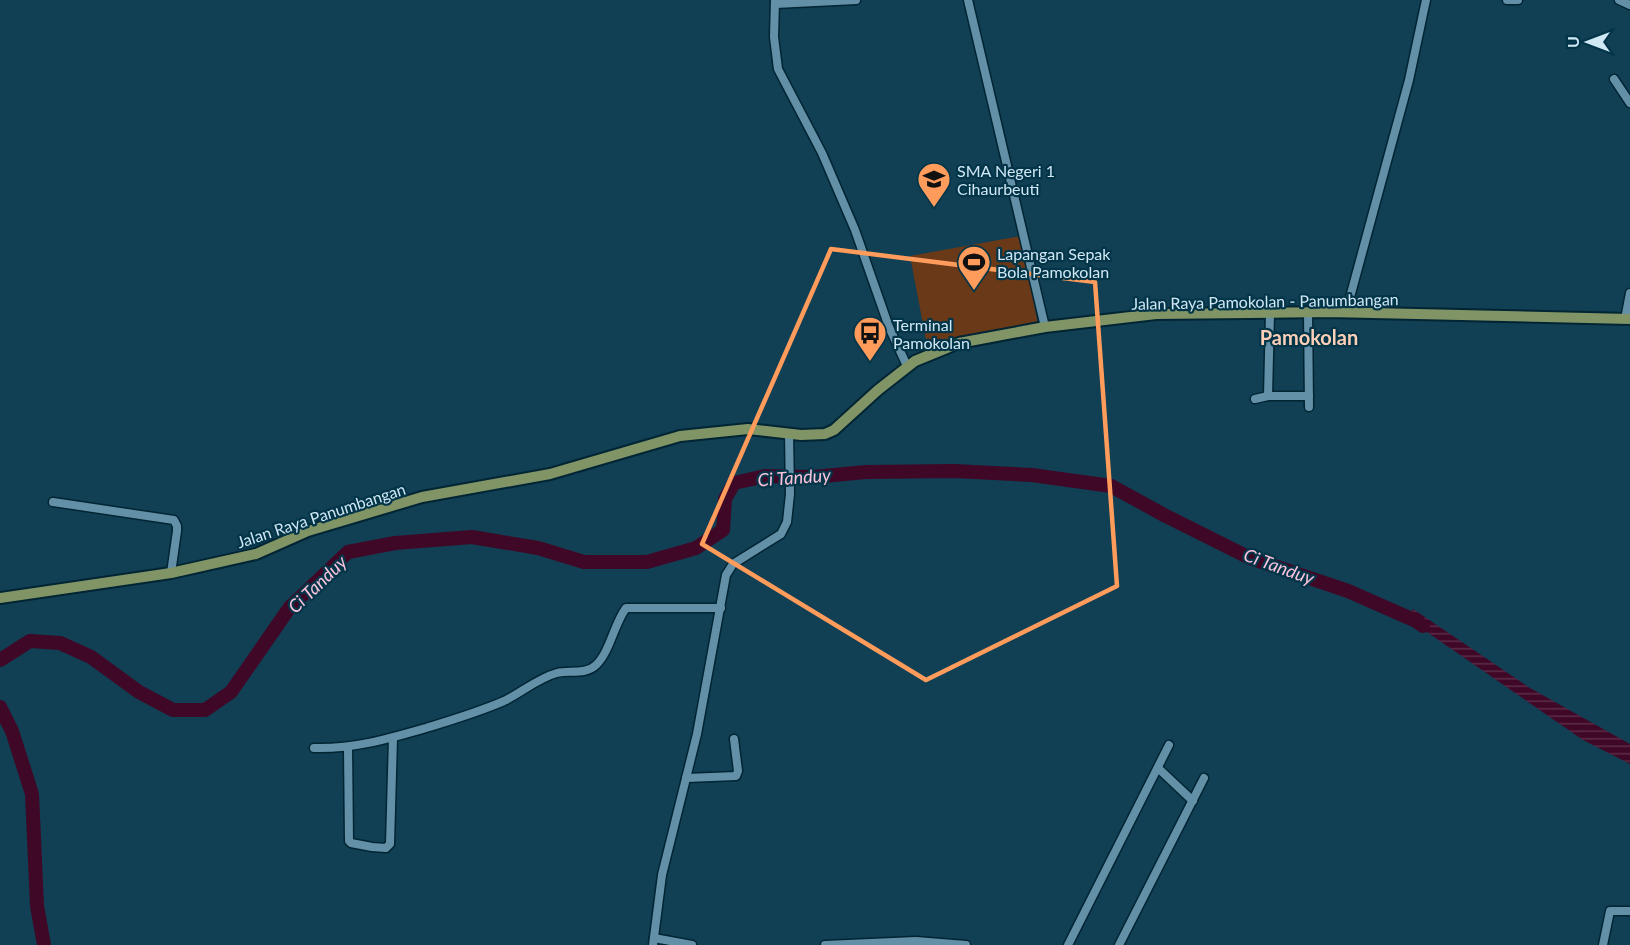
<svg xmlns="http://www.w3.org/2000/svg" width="1630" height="945" font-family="Lato,sans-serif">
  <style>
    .pitch { fill: #6a3918 }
    .water { fill: url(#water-rules) }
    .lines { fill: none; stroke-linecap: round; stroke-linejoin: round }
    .river { stroke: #400827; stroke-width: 14 }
    .minor-casing { stroke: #022534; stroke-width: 11 }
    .major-casing { stroke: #022534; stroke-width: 14 }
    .minor { stroke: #6390a7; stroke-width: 8 }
    .major { stroke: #809466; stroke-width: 10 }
    .marked { fill: none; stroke: #ff9b5b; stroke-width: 4.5; stroke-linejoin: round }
    .labels { text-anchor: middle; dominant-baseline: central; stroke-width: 4.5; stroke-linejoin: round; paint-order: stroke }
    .poi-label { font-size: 16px; fill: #d0e7f4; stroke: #033549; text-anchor: start }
    .street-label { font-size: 16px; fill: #d0e7f4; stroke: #033549 }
    .water-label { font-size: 18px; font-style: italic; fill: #fcc3db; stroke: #033549 }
    .quarter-label { font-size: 20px; font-weight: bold; fill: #fcd0b7; stroke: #033549 }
  </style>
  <defs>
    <pattern id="water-rules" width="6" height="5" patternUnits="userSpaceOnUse" patternTransform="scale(1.5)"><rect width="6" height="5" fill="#400827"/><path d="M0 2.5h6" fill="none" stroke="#5b2c47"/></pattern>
  </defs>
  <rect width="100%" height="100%" fill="#113f54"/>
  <polygon class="pitch" points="1021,236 1038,325 927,345 910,256"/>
  <polygon class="water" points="1413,609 1530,688 1630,744 1630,764 1583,740 1408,619"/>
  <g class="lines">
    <g class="river">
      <polyline points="0,660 30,641 60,643 91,657 139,692 173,710 205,710 231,692 290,607 348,552 395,543 472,537 538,548 584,562 647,562 696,548 723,530 725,499 734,483 765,476 813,477 866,472 954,471 1032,475 1111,486 1164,515 1250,558 1348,591 1414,620 1423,626"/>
      <polyline points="0,707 12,731 32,794 37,906 44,945"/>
    </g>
    <defs>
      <g id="minor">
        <polyline points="775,0 774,37 778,69 822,153 855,230 889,327 907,366"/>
        <polyline points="968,0 1045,327"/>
        <polyline points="1507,0 1518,0"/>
        <polyline points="1619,0 1630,5"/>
        <polyline points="775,4 856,0"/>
        <polyline points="1614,79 1630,103"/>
        <polyline points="1308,312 1309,407"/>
        <polyline points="1348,312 1349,301 1409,80 1426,0"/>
        <polyline points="1625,319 1630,293"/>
        <polyline points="1268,396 1270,313"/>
        <polyline points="1255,399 1268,396 1309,396"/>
        <polyline points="53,502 174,520 177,526 177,531 171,573"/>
        <polyline points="348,747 349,841 351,843 372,847 386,848 390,844 393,738"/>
        <path d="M314,748C354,749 388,739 426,728C452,720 479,712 504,701C521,693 538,678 557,673C569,670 586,675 596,665C610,652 614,624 626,608H721"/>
        <polyline points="1158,768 1193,801"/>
        <polyline points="686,778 736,776 738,771 734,739"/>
        <polyline points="654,938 692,945"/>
        <polyline points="653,945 662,875 697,734 726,575 733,564 781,534 787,522 790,494 789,434"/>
        <polyline points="825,945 916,941 966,945"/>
        <polyline points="1068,945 1169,745"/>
        <polyline points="1119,945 1204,778"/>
        <polyline points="1603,945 1610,911 1630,911"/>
      </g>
      <polyline id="major" points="0,598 171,573 256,554 308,531 422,497 550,474 680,436 748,429 801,435 825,434 834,430 878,390 915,361 959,343 1045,327 1156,314 1329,312 1630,319"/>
    </defs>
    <use href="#minor" class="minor-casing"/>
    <use href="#major" class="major-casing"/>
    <use href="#minor" class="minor"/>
    <use href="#major" class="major"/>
  </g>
  <path class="marked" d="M831,249L1095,282L1117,586L926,680L702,544Z"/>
  <defs>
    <symbol id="school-pin" viewBox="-11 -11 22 30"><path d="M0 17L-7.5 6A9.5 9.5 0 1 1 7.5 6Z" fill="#ff9b5b" stroke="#033549"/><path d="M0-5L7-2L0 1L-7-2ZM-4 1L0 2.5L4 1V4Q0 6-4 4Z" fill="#111"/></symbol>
    <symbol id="stadium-pin" viewBox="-11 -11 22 30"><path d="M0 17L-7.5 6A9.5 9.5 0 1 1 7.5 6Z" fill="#ff9b5b" stroke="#033549"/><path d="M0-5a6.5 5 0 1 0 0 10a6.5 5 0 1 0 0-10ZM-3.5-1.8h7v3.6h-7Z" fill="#111"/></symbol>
    <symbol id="bus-pin" viewBox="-11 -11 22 30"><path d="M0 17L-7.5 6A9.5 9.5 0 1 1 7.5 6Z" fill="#ff9b5b" stroke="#033549"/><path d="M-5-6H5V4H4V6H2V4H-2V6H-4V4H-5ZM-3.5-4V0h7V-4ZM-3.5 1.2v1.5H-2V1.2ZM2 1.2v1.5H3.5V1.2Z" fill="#111"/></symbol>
  </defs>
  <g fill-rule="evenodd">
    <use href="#school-pin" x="915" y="160" width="38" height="52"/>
    <use href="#stadium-pin" x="955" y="243" width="38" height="52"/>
    <use href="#bus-pin" x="851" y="314" width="38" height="52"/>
  </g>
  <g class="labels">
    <g class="poi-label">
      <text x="957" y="170">SMA Negeri 1<tspan x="957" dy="18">Cihaurbeuti</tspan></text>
      <text x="997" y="253">Lapangan Sepak<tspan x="997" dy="18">Bola Pamokolan</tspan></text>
      <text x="893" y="324">Terminal<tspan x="893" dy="18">Pamokolan</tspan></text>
    </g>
    <g class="street-label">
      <text transform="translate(1265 301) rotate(-1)">Jalan Raya Pamokolan - Panumbangan</text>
      <text transform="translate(321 515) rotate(-18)">Jalan Raya Panumbangan</text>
    </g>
    <g class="water-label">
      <text transform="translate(794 477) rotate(-4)">Ci Tanduy</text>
      <text transform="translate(1279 566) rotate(20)">Ci Tanduy</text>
      <text transform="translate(317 584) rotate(-44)">Ci Tanduy</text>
    </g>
    <g class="quarter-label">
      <text x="1309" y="337">Pamokolan</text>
    </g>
  </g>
  <g transform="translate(1588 42) rotate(270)" stroke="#033549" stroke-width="4.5" paint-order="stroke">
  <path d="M0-4.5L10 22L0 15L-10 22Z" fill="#d0e7f4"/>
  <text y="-9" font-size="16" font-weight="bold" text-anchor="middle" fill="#d0e7f4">U</text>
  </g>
</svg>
